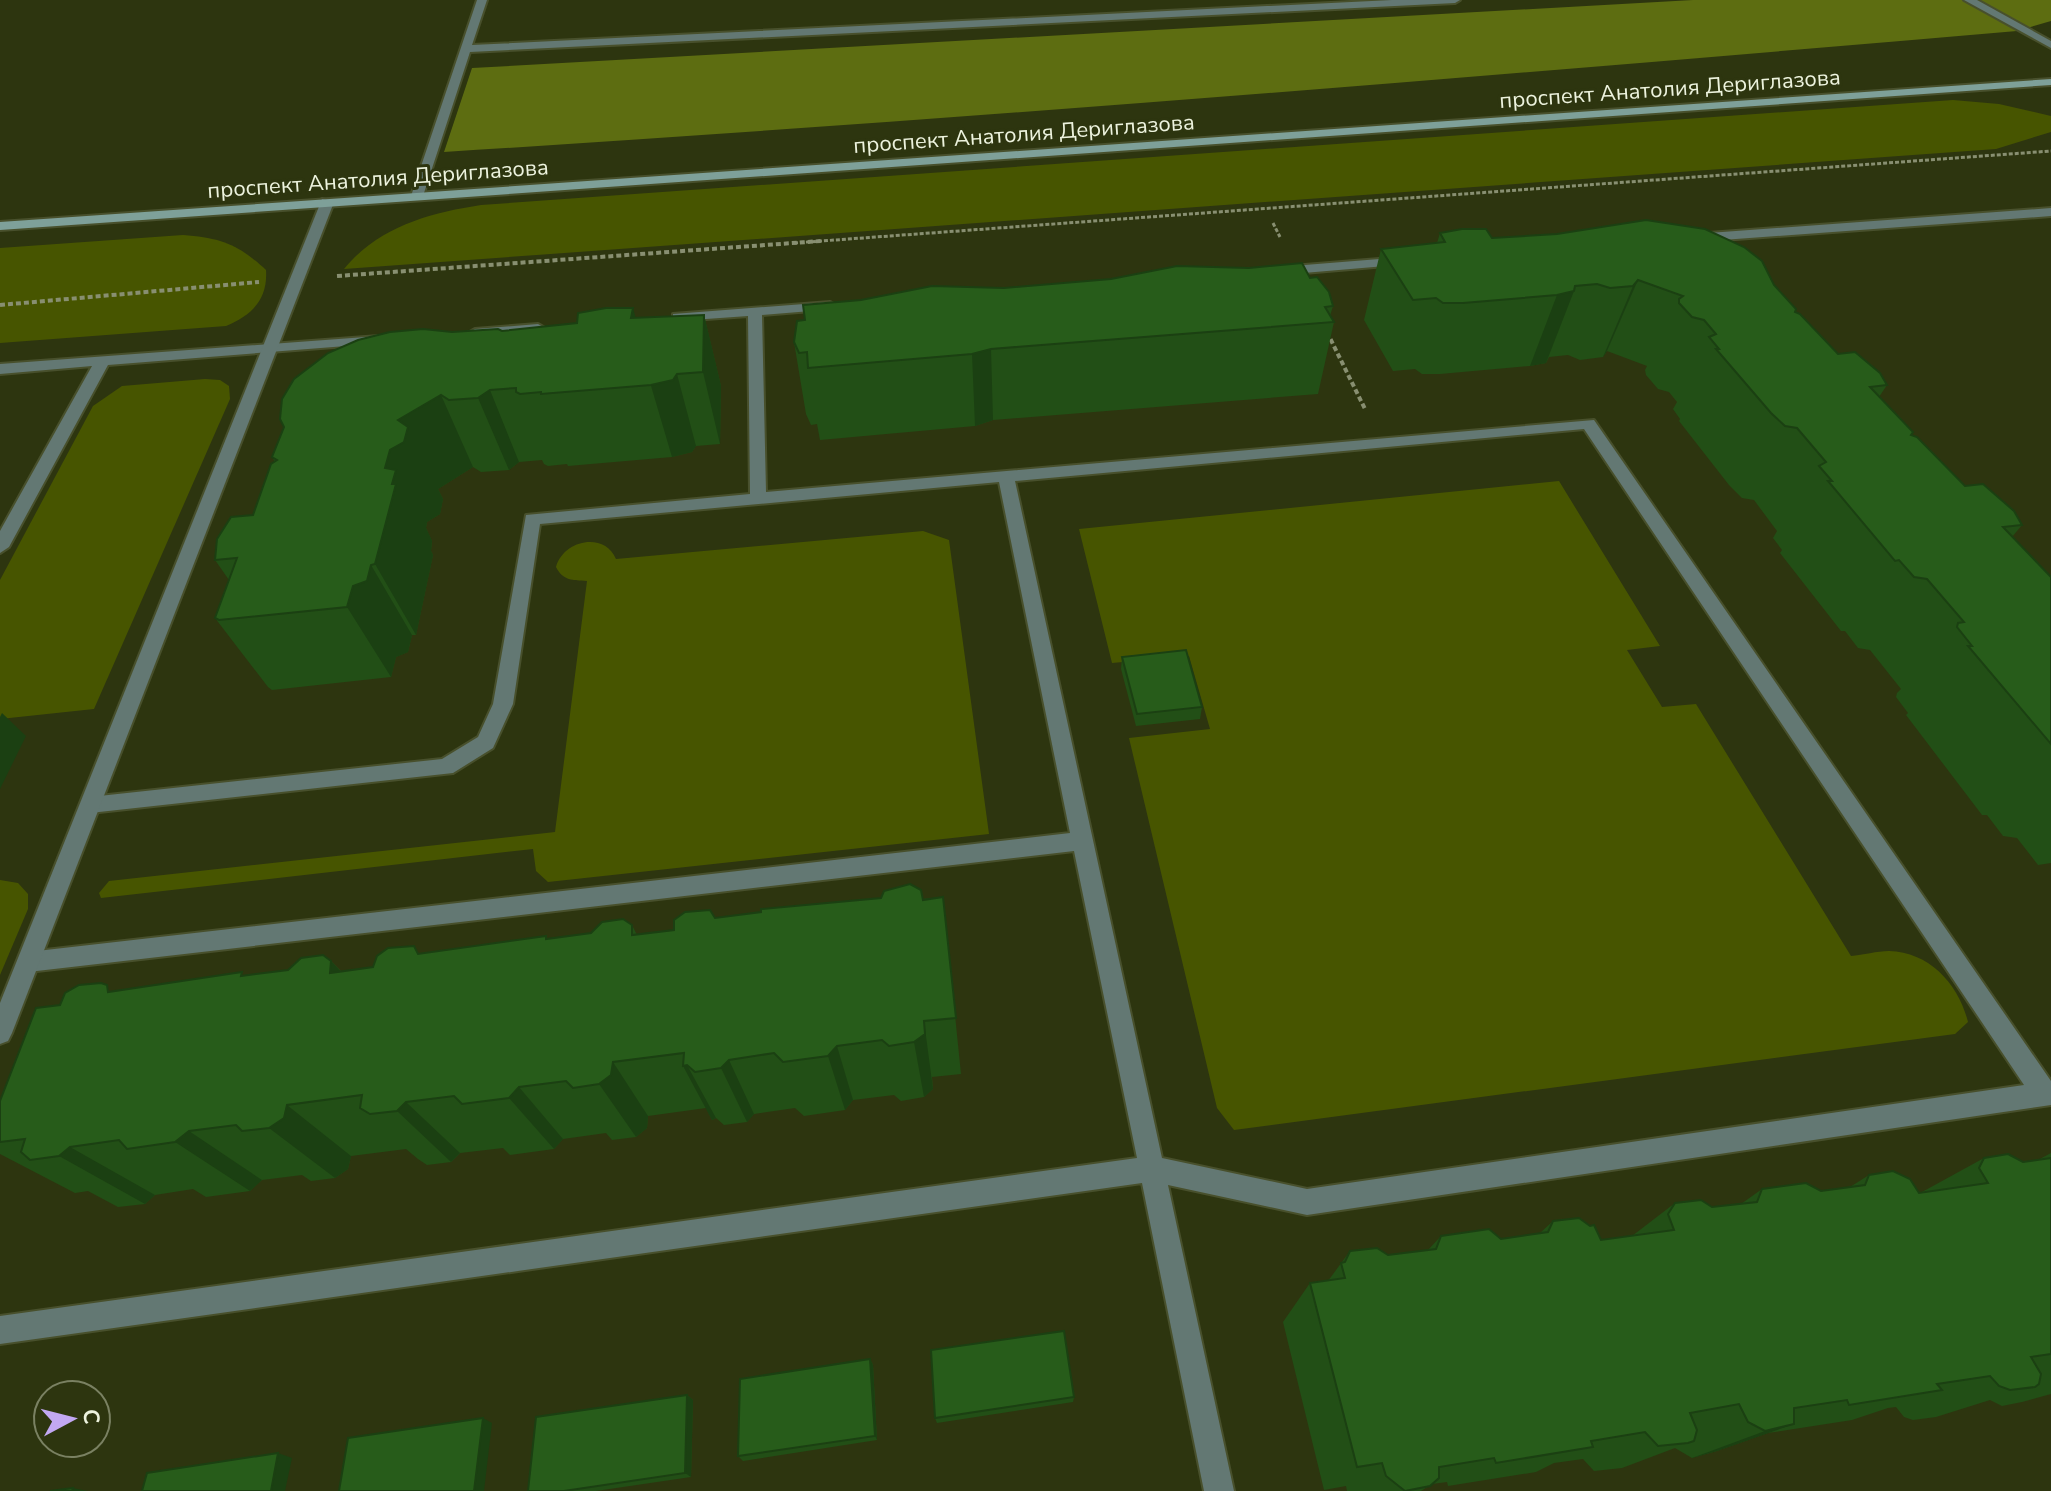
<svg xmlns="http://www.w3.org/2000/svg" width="2051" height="1491" font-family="'Nunito Sans',sans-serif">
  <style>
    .green { fill: #475500 }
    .forest { fill: #5d6d11 }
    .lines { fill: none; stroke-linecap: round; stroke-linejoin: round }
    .lane-casing { stroke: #48502c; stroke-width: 4 }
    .street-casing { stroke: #48502c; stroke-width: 4 }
    .secondary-casing { stroke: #48502c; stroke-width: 4 }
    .path-far1 { stroke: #888f71; stroke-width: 3; stroke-dasharray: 4 2; stroke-linecap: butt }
    .path { stroke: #888f71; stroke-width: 4; stroke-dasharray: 5 3; stroke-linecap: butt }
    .lane { fill: #637873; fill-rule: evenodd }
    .street { fill: #637873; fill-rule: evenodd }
    .secondary { fill: #7ea099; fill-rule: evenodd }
    .wall { fill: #224f16 }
    .shaded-wall { fill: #1b4012 }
    .building { fill: #275c1a; stroke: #1b4012; stroke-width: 2 }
    .labels { text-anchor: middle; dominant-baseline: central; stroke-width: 6; stroke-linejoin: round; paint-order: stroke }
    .far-street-label { font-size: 22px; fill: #edf3de; stroke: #2d350f }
  </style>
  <rect width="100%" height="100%" fill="#2d350f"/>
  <g class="green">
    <path d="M1953,100L1999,104L2051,116V132L1996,149L344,269C378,227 429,213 481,205Z"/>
    <path d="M183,235C221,238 238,244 266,270C268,299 252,315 226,326L0,343V248Z"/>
    <polygon points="205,379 220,380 229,386 230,399 94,709 0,719 0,580 93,406 122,386"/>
    <path d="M1559,481L1660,646L1627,650L1662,707L1696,704L1851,956C1863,955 1877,951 1889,951C1930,952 1959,985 1968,1022L1955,1034L1234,1130L1217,1108L1129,738L1210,729L1189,656L1112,663L1079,529Z"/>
    <path d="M923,531L949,540L989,834L548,882L536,871L533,849L101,898L99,893L109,881L555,832L587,581C573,580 563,581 556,567C564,539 605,532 616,559Z"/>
    <polygon points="0,880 18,883 28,894 28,909 0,975"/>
  </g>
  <path class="forest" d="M1693,0H2051V21L2017,31C1493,76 969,119 444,152L472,68Z"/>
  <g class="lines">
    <defs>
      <g id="lane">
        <polygon points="2051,208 2051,216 1695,242 1688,238 1695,234"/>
        <polygon points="1404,257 1409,258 1409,264 1280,275 1273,271 1280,267"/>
        <path d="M830,302L837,306L835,309L762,315L766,492L1594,420L2051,1081V1105L1307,1215L1168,1185L1234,1491H1204L1142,1183L0,1344V1316L1137,1158L1074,851L28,972L20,969L17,962L20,955L28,952L1070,833L999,482L540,524L513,704L493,748L453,773L90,813L83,811L80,805L83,799L90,797L442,759L478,737L493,704L526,515L750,494L748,316L678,321L673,320V314ZM1584,429L2024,1085L1307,1189L1162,1158L1015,481Z"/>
        <polygon points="538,324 545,328 543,331 475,337 468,333 475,329"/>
        <polygon points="379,336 384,337 384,343 108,365 9,547 0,553 0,531 92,366 0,374 0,364"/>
      </g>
      <g id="street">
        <polygon points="477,0 487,0 472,45 1392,0 1460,0 1455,3 470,52 423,196 412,199 411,196"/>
        <polygon points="1964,0 1977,0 2051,41 2051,48"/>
        <polygon points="322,199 334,202 12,1033 8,1041 0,1044 0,1003"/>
      </g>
      <polygon id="secondary" points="2051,79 2051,85 0,230 0,222"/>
    </defs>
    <use href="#lane" class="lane-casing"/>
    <use href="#street" class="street-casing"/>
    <use href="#secondary" class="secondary-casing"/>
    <g class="path-far1">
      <polyline points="1273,223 1280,237"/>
      <polyline points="794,243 2051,151"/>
    </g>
    <g class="path">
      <polyline points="337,276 821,241"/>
      <polyline points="0,305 259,282"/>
      <polyline points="1327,332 1365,409"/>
    </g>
    <use href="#lane" class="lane"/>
    <use href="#street" class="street"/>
    <use href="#secondary" class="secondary"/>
  </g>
  <g class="wall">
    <polygon points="1440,233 1492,238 1774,285 1795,312 1838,354 1887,385 1879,397 1911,435 1965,486 2022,525 2012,537 2051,577 2051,863 2038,865 2017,838 2003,836 1987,815 1982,815 1906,715 1908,713 1896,697 1897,693 1901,689 1870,650 1858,648 1845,631 1841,631 1780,553 1782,550 1773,538 1777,531 1754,500 1742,498 1729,485 1679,421 1680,419 1673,409 1677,402 1669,392 1658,389 1646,375 1645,370 1647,366 1607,351 1603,357 1580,360 1568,355 1549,357 1546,363 1530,366 1440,374 1422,374 1415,369 1393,371 1364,320 1381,249 1437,243"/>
    <polygon points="1310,278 1333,306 1330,316 1334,322 1318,394 993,420 975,426 820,440 817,424 811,425 806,414 794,342 1004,288"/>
    <polygon points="704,315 721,386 720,444 696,446 692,452 672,457 568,466 567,464 548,466 544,464 542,460 519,462 509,470 481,472 473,467 438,489 443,499 440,514 427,522 426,528 432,541 431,551 433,555 416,635 412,635 408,652 396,657 391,677 272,690 268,687 215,618 229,580 215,560 253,515 275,462 272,457 452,332 502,331 635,318"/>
    <polygon points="1122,657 1202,707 1200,719 1136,726 1121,669"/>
    <polygon points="943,897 961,1074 932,1077 933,1089 924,1097 901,1101 894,1095 853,1100 845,1110 804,1116 795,1108 754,1114 747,1122 724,1125 716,1118 712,1120 706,1108 648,1116 647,1128 636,1137 612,1140 606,1133 563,1139 554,1149 510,1155 503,1148 460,1153 451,1162 427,1165 418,1159 406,1149 351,1156 348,1169 335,1178 311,1181 302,1175 262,1180 250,1191 206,1197 193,1189 155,1195 145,1204 118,1207 88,1191 75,1193 0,1154 0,1101 60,1005 115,991 288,970 331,961 341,971 373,967 420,954 591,933 632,925 637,935 674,930 715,918"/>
    <polygon points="2051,1153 2051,1394 2022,1402 2002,1406 1990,1400 1936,1417 1913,1420 1904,1417 1896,1407 1888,1408 1852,1420 1768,1433 1717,1451 1692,1458 1675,1448 1622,1468 1594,1471 1583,1459 1554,1463 1536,1472 1448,1486 1447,1482 1432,1484 1421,1491 1347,1491 1346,1486 1324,1490 1283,1322 1310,1283 1328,1281 1350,1251 1388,1255 1428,1250 1441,1236 1501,1239 1540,1233 1553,1221 1601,1240 1632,1236 1675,1203 1712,1207 1741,1204 1762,1189 1821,1191 1850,1187 1869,1175 1919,1193 1922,1192 1984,1158 2023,1162 2038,1160"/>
    <polygon points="870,1359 873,1365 877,1440 743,1461 738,1456"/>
    <polygon points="687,1395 693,1400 691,1477 596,1491 528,1491"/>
    <polygon points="1074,1397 1073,1402 937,1423 935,1418"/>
  </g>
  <g class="shaded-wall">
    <polygon points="1638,280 1607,351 1603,357 1633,286"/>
    <polygon points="1574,291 1546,363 1530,366 1557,295"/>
    <polygon points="633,308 653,380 677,374 696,446 692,452 672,457 631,318"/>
    <polygon points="704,315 721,386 720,444 703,372"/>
    <polygon points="991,349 993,420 975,426 972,354"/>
    <polygon points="490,390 519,462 509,470 478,398"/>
    <polygon points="441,395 473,467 438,489 443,499 440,514 427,522 426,528 432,541 431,551 433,555 416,635 375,564 385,468 398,420"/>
    <polygon points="371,565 412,635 408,652 396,657 391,677 347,607 353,586"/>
    <polygon points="2,713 26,736 0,789 0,717"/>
    <polygon points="331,961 387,1021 330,973"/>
    <polygon points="924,1021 933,1089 924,1097 914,1042"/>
    <polygon points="837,1046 853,1100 845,1110 828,1056"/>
    <polygon points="729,1060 754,1114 747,1122 721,1068"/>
    <polygon points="613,1062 648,1116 647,1128 636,1137 599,1084"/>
    <polygon points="687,1065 716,1118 712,1120 683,1066"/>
    <polygon points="519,1087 563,1139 554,1149 509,1098"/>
    <polygon points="406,1102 460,1153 451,1162 397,1111"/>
    <polygon points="287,1105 351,1156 348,1169 335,1178 269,1128"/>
    <polygon points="189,1131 262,1180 250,1191 175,1142"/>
    <polygon points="70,1147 155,1195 145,1204 59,1156"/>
    <polygon points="870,1359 873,1365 877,1440 875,1436"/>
    <polygon points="687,1395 693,1400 691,1477 685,1473"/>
    <polygon points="483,1418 492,1423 484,1491 474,1491"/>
    <polygon points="1794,1424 1717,1451 1692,1458 1765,1431"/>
    <polygon points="278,1453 292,1458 285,1491 271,1491"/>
    <polygon points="73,1488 88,1491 72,1491"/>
  </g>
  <g class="building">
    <polygon points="1646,220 1705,229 1744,247 1762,261 1774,285 1796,309 1795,312 1800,314 1838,354 1855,352 1880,373 1887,385 1870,387 1913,432 1911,435 1917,437 1965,486 1983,484 2014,511 2022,525 2003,527 2051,577 2051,744 1968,646 1972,646 1957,627 1958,623 1964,622 1927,579 1914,577 1899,560 1895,561 1828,481 1832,481 1819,466 1826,462 1797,428 1785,426 1771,413 1716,349 1719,349 1709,337 1716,334 1704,320 1692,317 1679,303 1679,299 1683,296 1638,280 1633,286 1610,288 1597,284 1575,286 1574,291 1557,295 1463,303 1443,303 1436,298 1413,300 1381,249 1445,242 1440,233 1462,229 1486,229 1492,238 1557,234"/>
    <polygon points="1302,263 1310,278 1317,277 1329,292 1333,306 1325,307 1334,322 991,349 972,354 808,368 807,352 799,353 794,342 797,321 805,320 803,305 861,300 932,286 1004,288 1111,279 1177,266 1249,268"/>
    <polygon points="606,308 633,308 631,318 704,315 703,372 677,374 673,380 651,385 541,394 541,392 520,394 516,392 516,388 490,390 478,398 449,400 441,395 398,420 408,427 404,442 390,450 385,468 396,470 392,484 396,484 375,564 371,565 367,581 353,586 347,607 219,620 215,618 237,558 215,560 217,539 231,517 253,515 271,464 277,460 272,457 284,427 280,419 282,399 294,379 328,353 358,340 390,332 423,329 452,332 498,329 502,331 577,323 578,313"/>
    <polygon points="1186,650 1202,707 1137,714 1122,657"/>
    <polygon points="910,884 921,890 923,900 943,897 956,1018 924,1021 925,1034 914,1042 889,1046 882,1040 837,1046 828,1056 783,1062 774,1053 729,1060 721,1068 695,1072 687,1065 683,1066 684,1053 613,1062 611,1075 599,1084 573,1088 566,1081 519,1087 509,1098 462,1104 454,1096 406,1102 397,1111 370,1114 360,1108 362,1095 287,1105 284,1118 269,1128 242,1131 236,1125 189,1131 175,1142 127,1149 119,1140 70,1147 59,1156 30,1160 21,1152 25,1139 0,1142 0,1101 36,1008 60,1005 65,993 79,985 101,983 107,985 108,992 242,972 241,976 288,970 301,958 323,955 331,961 330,973 373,967 377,956 388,948 414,946 418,954 546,936 546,939 591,933 602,922 623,919 632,925 632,935 674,930 674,920 685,912 710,910 715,918 761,912 761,909 881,898 884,891"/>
    <polygon points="2008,1154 2023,1162 2051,1158 2051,1354 2031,1357 2041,1374 2039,1384 2035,1387 2010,1390 1999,1386 1990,1376 1937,1384 1942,1390 1849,1405 1847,1400 1794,1408 1794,1424 1765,1431 1748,1422 1739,1404 1690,1413 1697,1430 1694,1441 1688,1443 1658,1446 1645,1432 1591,1441 1593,1447 1496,1463 1494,1458 1439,1467 1439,1478 1430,1486 1405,1491 1386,1476 1382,1463 1357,1467 1310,1283 1345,1278 1341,1263 1345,1262 1350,1251 1377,1248 1388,1255 1436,1249 1441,1236 1489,1229 1501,1239 1548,1232 1553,1221 1579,1218 1590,1226 1594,1225 1601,1240 1674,1230 1668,1214 1675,1203 1701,1200 1712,1207 1757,1202 1762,1189 1806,1183 1821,1191 1865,1185 1869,1175 1893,1171 1910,1179 1919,1193 1988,1183 1979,1168 1984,1158"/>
    <polygon points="1064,1331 1074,1397 935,1418 931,1350"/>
    <polygon points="870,1359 875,1436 738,1456 740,1379"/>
    <polygon points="687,1395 685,1473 564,1491 528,1491 536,1417"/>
    <polygon points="483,1418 474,1491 339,1491 348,1438"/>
    <polygon points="278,1453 271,1491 142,1491 147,1473"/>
    <polygon points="73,1488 72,1491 50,1491"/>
  </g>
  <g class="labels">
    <g class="far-street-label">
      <text transform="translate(1670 89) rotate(-4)">проспект Анатолия Дериглазова</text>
      <text transform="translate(1024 134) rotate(-4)">проспект Анатолия Дериглазова</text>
      <text transform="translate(378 179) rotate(-4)">проспект Анатолия Дериглазова</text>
    </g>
  </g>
  <g transform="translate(72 1419) rotate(83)"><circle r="38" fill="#2d350f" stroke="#7a8162" stroke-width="2"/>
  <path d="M0-6L14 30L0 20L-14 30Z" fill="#c2a8f2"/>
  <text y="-12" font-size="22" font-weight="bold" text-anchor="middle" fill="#edf3de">С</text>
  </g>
</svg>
